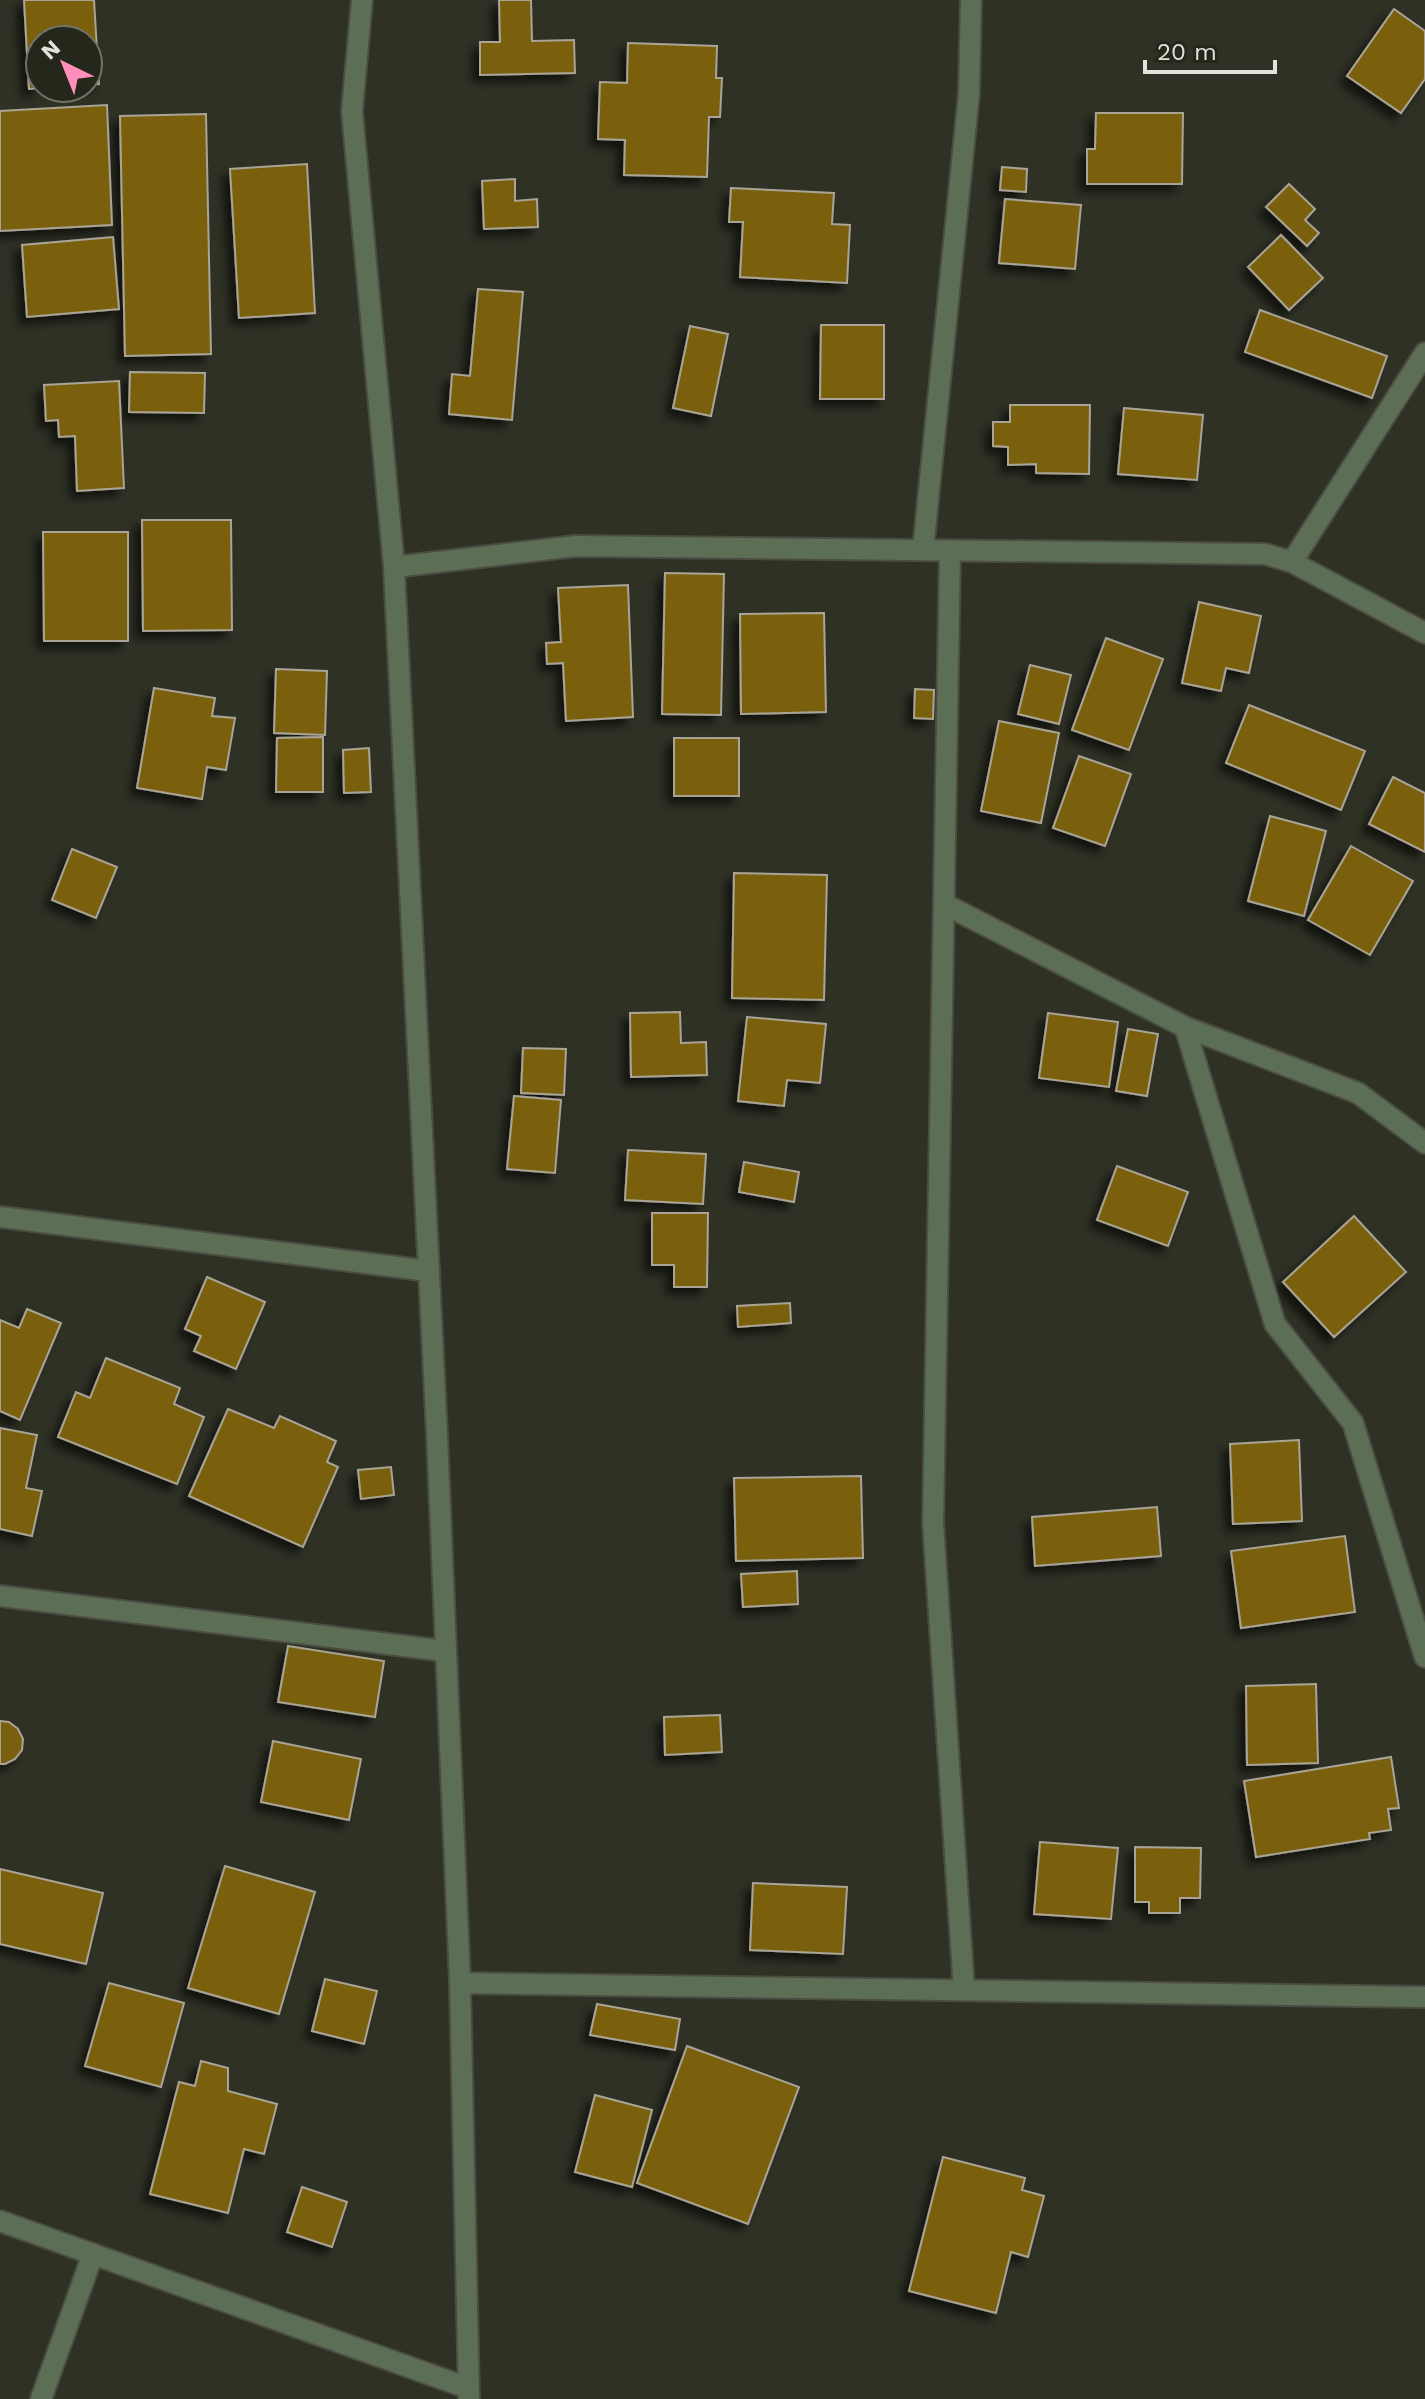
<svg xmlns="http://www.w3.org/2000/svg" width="1425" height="2399" font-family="'Work Sans',sans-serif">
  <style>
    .building { fill: #7a610e; stroke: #a9a496; stroke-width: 2; filter: url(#shadow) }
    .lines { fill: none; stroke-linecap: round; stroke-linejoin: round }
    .street-casing { stroke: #4c4d42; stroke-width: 24 }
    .street { stroke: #5c6e55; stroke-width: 20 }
  </style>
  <defs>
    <filter id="shadow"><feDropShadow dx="-7" dy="7" stdDeviation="4" flood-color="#0009"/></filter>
  </defs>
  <rect width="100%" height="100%" fill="#2f3125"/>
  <g class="building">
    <polygon points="24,0 94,0 99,84 88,85 88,40 40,40 40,88 29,89"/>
    <polygon points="499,0 531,0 532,41 574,40 575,73 480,75 480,42 500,42"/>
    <polygon points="1394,9 1425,31 1425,79 1401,113 1347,76"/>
    <polygon points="628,43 717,46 716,78 722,78 720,117 709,117 707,177 624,175 625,140 598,139 600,82 627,83"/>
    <polygon points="107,105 112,225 0,231 0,111"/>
    <polygon points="1096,113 1183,113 1182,184 1087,184 1087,149 1095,149"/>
    <polygon points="206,114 211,354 125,356 120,116"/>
    <polygon points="307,164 315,313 239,318 230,169"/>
    <polygon points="1002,167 1027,169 1026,192 1000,190"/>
    <polygon points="515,179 515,201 537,199 538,227 484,229 482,181"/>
    <polygon points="1289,184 1315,209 1305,220 1319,233 1307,246 1266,207"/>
    <polygon points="731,188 834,193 832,224 850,225 847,283 740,277 743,222 729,222"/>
    <polygon points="1005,199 1081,205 1075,269 999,263"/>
    <polygon points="1281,235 1323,278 1289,310 1248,267"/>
    <polygon points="113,237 119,309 27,317 22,245"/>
    <polygon points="478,289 523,292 512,420 449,414 452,374 470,376"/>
    <polygon points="1260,310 1387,356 1372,398 1245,352"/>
    <polygon points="821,325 884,325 884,399 820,399"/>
    <polygon points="690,326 728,334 711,416 673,408"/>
    <polygon points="130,372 205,373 204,413 129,412"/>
    <polygon points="119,381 124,488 77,491 75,436 59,437 58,420 46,421 44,385"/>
    <polygon points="1010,405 1090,405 1089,474 1036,473 1036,464 1008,465 1008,447 993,446 993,422 1010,422"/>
    <polygon points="1124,408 1203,415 1197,480 1118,474"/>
    <polygon points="142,520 231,520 232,630 143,631"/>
    <polygon points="43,532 128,532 128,641 44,641"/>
    <polygon points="665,573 724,574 721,715 662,714"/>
    <polygon points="628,585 633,717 566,721 563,663 547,664 546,643 561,642 558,588"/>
    <polygon points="1199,602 1261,616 1249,673 1226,668 1221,691 1182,683"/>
    <polygon points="824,613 826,712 741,714 740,614"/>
    <polygon points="1106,638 1163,659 1129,750 1072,730"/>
    <polygon points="1030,665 1071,675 1059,724 1018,714"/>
    <polygon points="276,669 327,671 325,735 274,733"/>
    <polygon points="154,688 215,698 212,716 235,718 226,770 207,767 202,799 137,788"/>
    <polygon points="915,689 934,690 933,719 914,718"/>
    <polygon points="1249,705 1365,751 1341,810 1226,763"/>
    <polygon points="999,721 1059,733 1041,823 981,811"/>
    <polygon points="323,737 323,792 276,792 277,738"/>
    <rect x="674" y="738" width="65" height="58"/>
    <polygon points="369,748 371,792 344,793 343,750"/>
    <polygon points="1079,756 1131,774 1105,846 1053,828"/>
    <polygon points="1393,777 1425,793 1425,852 1369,824"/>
    <polygon points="1270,816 1326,831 1304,916 1248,901"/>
    <polygon points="1351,846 1413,881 1370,955 1308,920"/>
    <polygon points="72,849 117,867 96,918 52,900"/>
    <polygon points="734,873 827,875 824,1000 732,998"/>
    <polygon points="680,1012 681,1043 706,1042 707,1075 631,1077 630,1013"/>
    <polygon points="1048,1013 1118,1022 1109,1087 1039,1078"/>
    <polygon points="747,1017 826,1024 820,1083 787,1080 784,1106 738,1101"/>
    <polygon points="1128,1029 1158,1034 1147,1096 1116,1091"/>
    <polygon points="523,1048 566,1049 564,1095 521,1093"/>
    <polygon points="514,1096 561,1100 555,1173 507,1169"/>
    <polygon points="628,1150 706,1154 703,1204 625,1200"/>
    <polygon points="744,1162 799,1172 794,1202 739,1192"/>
    <polygon points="1117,1166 1188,1192 1168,1246 1097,1220"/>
    <polygon points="652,1213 708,1213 707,1287 674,1287 674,1265 652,1265"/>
    <polygon points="1354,1216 1406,1272 1334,1337 1283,1282"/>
    <polygon points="207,1277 265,1302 236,1369 194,1351 201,1336 185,1329"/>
    <polygon points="790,1303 791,1323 738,1327 737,1306"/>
    <polygon points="27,1309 61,1323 20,1420 0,1411 0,1320 19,1328"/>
    <polygon points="106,1358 180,1388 174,1404 204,1417 177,1484 58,1437 76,1392 90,1398"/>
    <polygon points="228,1409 274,1428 280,1416 336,1441 327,1462 338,1467 303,1547 189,1496"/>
    <polygon points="0,1428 37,1435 26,1488 42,1491 32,1536 0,1529"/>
    <polygon points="1299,1440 1302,1521 1233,1524 1230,1444"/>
    <polygon points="391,1467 394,1495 361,1499 358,1470"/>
    <polygon points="861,1476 863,1558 736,1561 734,1478"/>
    <polygon points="1157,1507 1161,1556 1035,1566 1032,1517"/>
    <polygon points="1345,1536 1355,1612 1241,1628 1231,1551"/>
    <polygon points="797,1571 798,1604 743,1607 741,1574"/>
    <polygon points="288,1646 384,1661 375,1717 278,1702"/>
    <polygon points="1316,1684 1318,1763 1247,1765 1246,1686"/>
    <polygon points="720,1715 722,1752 665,1755 664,1717"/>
    <polygon points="0,1721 9,1722 18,1729 23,1739 22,1750 15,1759 5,1764 0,1764"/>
    <polygon points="273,1741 361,1759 349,1820 261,1802"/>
    <polygon points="1391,1757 1399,1808 1388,1809 1391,1830 1369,1833 1370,1839 1256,1857 1244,1781"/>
    <polygon points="1040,1842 1118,1848 1111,1919 1034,1914"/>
    <polygon points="1135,1847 1201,1848 1200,1898 1180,1898 1180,1913 1149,1913 1149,1902 1135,1902"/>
    <polygon points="225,1866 315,1892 279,2014 188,1988"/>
    <polygon points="0,1869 103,1893 86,1964 0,1944"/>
    <polygon points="753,1883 847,1887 843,1954 750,1950"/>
    <polygon points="325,1979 377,1991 364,2044 312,2031"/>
    <polygon points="109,1983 184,2003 161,2087 85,2066"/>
    <polygon points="597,2004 680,2019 675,2050 590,2035"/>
    <polygon points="687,2046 799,2087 748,2224 637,2183"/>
    <polygon points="201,2061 228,2068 228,2091 277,2104 264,2154 244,2149 228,2213 150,2194 179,2082 195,2086"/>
    <polygon points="595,2095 652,2110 632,2187 575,2172"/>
    <polygon points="943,2157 1025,2178 1022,2190 1044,2196 1028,2257 1011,2252 996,2313 909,2291"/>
    <polygon points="302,2187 347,2202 332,2247 287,2232"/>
  </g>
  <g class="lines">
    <defs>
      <g id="street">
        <polyline points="362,0 352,111 394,567 437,1435 460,1983 469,2399"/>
        <polyline points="923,550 969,93 971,0"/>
        <polyline points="950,551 933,1523 964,1990"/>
        <polyline points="1292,562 1425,353"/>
        <polyline points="394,567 576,546 1265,554 1292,562 1425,633"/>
        <polyline points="944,904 1185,1027 1358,1093 1425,1143"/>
        <polyline points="1185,1027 1275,1324 1353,1423 1425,1657"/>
        <polyline points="0,1217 429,1271"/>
        <polyline points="0,1596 445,1651"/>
        <polyline points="460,1983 1425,1997"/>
        <polyline points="0,2221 468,2388"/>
        <polyline points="41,2399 93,2254"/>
      </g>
    </defs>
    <use href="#street" class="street-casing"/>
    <use href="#street" class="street"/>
  </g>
  <g transform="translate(64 64) rotate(317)"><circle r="38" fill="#25271b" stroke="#717268" stroke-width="2"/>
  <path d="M0-6L14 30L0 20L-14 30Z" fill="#ff8eba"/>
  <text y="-12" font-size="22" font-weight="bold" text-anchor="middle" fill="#e2e3db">N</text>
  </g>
  <path d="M1145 60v12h130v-12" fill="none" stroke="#e2e3db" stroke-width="4"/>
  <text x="1157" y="60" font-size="24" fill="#e2e3db" stroke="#25271b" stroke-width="6" paint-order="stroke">20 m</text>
</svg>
